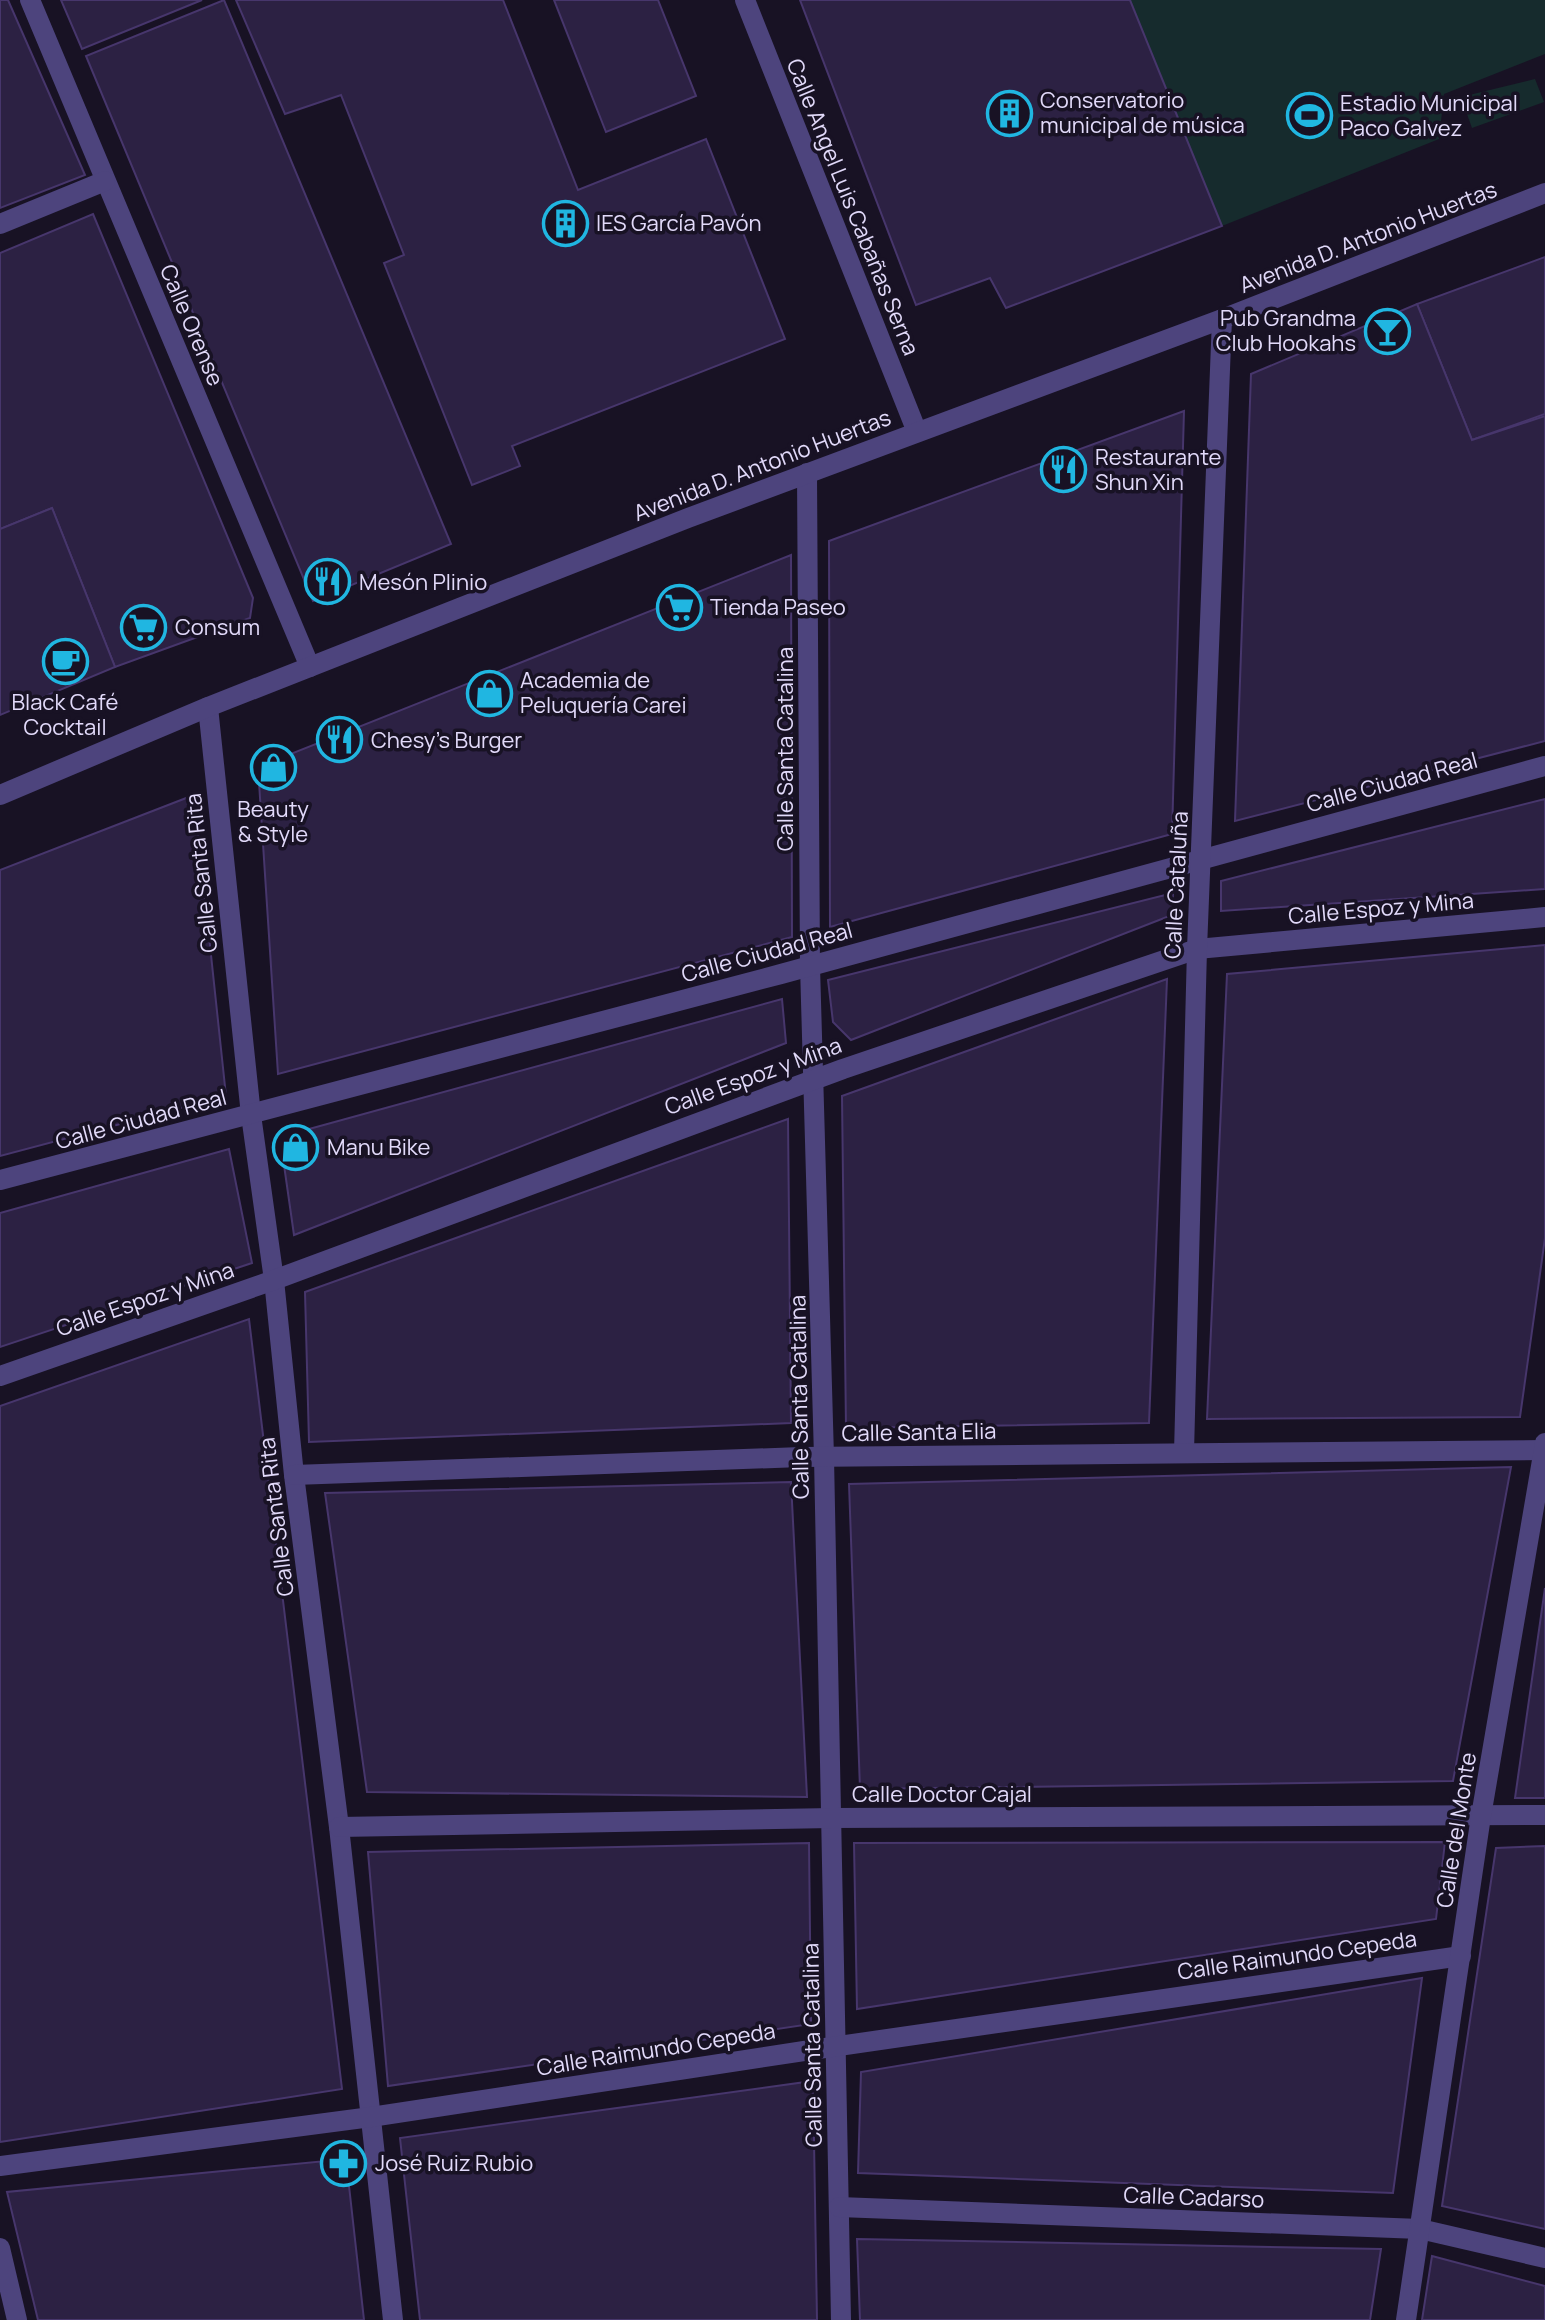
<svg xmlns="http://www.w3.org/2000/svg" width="1545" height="2320" font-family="Manrope,sans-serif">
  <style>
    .green { fill: #162b2d }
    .building { fill: #2c2143; stroke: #47366c; stroke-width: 2 }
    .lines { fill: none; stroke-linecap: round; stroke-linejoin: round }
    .minor { stroke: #4d447d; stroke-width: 20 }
    .labels { text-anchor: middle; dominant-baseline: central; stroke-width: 7; stroke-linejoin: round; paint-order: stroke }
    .poi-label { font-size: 22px; fill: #e2dafa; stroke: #181224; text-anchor: start }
    .street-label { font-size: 22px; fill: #e2dafa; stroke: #181224 }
  </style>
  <rect width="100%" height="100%" fill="#181224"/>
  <g class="green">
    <polygon points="1130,0 1545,0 1545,54 1444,94 1439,139 1222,226"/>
    <polygon points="1535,79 1544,102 1472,128 1461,97"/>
  </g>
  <g class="building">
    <polygon points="0,0 8,0 85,175 0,208"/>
    <polygon points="61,0 202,0 82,49"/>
    <polygon points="224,0 451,544 313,601 86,56"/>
    <polygon points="236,0 503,0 578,190 706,139 785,339 512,446 520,466 472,485 384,263 404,255 341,95 285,114"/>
    <polygon points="554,0 658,0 696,96 606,132"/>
    <polygon points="800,0 1130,0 1222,226 1006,308 990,278 916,305"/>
    <polygon points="93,214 253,598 250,618 115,667 52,508 0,529 0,253"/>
    <polygon points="1545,257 1545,414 1472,440 1417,304"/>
    <polygon points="1417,304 1472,440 1545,416 1545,741 1235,821 1251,374"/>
    <polygon points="1184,411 1172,834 830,927 829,541"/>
    <polygon points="52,508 115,667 0,715 0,529"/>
    <polygon points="791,555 792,937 278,1074 258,767"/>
    <polygon points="194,795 226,1096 0,1156 0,870"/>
    <polygon points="1545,799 1545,889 1221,911 1221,881"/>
    <polygon points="1173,893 1172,915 851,1040 833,1022 828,980"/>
    <polygon points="1545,945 1545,1238 1520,1417 1207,1419 1227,974"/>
    <polygon points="1167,979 1149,1423 846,1428 842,1096"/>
    <polygon points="782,999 786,1043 294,1235 280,1137"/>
    <polygon points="788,1119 791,1423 309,1442 305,1292"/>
    <polygon points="229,1149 252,1263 0,1347 0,1213"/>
    <polygon points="249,1319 342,2089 0,2142 0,1406"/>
    <polygon points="1511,1467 1453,1781 860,1789 849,1484"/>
    <polygon points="791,1482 807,1797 367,1792 325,1493"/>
    <polygon points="1545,1588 1545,1798 1515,1798"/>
    <polygon points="1445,1842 1436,1919 857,2009 854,1843"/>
    <polygon points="809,1843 811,2024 388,2086 368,1852"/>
    <polygon points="1545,1846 1545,2229 1442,2206 1496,1848"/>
    <polygon points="1422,1978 1393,2193 858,2173 861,2072"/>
    <polygon points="813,2081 817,2320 420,2320 400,2138"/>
    <polygon points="346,2159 364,2320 38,2320 7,2192"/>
    <polygon points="857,2239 1381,2249 1370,2320 860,2320"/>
    <polygon points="1432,2256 1545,2286 1545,2320 1422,2320"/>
  </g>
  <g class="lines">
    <g class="minor">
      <polyline points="30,0 310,667"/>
      <polyline points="745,0 917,432"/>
      <polyline points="0,224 105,181"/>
      <polyline points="807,473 810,966 824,1457 841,2320"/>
      <polyline points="208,707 251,1115 274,1280 294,1475 339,1827 393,2320"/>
      <polyline points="0,795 208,707 688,518 1222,319 1545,193"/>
      <polyline points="0,1180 781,974 1545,766"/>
      <polyline points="0,1376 274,1280 843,1069 1197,949 1545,917"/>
      <polyline points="1184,1453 1197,949 1222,319"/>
      <polyline points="294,1475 801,1457 1545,1450"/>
      <polyline points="339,1827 832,1818 1545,1815"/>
      <polyline points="0,2166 371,2117 804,2051 1461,1956"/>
      <polyline points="839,2207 1420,2229 1545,2258"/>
      <polyline points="0,2248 17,2320"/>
      <polyline points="1406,2320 1481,1816 1545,1443"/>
    </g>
  </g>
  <defs>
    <symbol id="building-ring" viewBox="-11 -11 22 22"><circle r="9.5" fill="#181224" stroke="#20b6e1" stroke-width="1.5"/><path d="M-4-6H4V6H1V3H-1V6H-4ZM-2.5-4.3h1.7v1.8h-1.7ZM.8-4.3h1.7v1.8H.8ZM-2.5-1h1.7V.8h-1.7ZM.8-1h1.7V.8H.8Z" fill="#20b6e1"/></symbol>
    <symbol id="stadium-ring" viewBox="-11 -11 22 22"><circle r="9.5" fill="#181224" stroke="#20b6e1" stroke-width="1.5"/><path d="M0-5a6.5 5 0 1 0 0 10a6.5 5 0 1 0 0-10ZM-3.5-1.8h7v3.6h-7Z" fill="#20b6e1"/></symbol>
    <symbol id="bar-ring" viewBox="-11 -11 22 22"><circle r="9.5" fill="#181224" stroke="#20b6e1" stroke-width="1.5"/><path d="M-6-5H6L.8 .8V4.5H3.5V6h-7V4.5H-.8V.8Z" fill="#20b6e1"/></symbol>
    <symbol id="restaurant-ring" viewBox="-11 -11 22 22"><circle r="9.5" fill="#181224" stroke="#20b6e1" stroke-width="1.5"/><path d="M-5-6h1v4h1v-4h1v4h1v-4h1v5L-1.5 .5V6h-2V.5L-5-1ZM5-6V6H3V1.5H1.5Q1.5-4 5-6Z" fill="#20b6e1"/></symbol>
    <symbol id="supermarket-ring" viewBox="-11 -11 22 22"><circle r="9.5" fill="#181224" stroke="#20b6e1" stroke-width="1.5"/><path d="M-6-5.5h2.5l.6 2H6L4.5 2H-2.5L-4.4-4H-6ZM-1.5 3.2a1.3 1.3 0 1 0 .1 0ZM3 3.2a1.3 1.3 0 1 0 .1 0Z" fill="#20b6e1"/></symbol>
    <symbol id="cafe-ring" viewBox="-11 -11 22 22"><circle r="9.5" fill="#181224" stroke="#20b6e1" stroke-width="1.5"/><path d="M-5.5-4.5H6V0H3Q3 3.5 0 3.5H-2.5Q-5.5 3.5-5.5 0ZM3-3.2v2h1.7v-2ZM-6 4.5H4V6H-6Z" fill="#20b6e1"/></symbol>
    <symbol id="shop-ring" viewBox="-11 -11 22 22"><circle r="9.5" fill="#181224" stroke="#20b6e1" stroke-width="1.5"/><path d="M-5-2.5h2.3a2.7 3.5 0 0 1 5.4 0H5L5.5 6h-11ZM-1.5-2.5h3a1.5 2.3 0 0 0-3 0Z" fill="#20b6e1"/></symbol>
    <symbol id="pharmacy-ring" viewBox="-11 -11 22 22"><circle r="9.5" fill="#181224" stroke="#20b6e1" stroke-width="1.5"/><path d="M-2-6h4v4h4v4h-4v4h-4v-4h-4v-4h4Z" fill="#20b6e1"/></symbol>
  </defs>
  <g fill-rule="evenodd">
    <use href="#building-ring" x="984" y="88" width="51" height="51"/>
    <use href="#stadium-ring" x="1284" y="90" width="51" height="51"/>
    <use href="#building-ring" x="540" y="198" width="51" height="51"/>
    <use href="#bar-ring" x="1362" y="306" width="51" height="51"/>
    <use href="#restaurant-ring" x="1038" y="444" width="51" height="51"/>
    <use href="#restaurant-ring" x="302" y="556" width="51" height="51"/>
    <use href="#supermarket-ring" x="654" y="582" width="51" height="51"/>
    <use href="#supermarket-ring" x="118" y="602" width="51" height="51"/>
    <use href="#cafe-ring" x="40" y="636" width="51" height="51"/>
    <use href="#shop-ring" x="464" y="668" width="51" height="51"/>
    <use href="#restaurant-ring" x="314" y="714" width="51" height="51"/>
    <use href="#shop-ring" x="248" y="742" width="51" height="51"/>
    <use href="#shop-ring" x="270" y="1122" width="51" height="51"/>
    <use href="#pharmacy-ring" x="318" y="2138" width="51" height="51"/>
  </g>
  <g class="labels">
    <g class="poi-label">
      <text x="1040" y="100">Conservatorio<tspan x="1040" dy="25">municipal de música</tspan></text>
      <text x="1340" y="103">Estadio Municipal<tspan x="1340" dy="25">Paco Galvez</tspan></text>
      <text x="596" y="223">IES García Pavón</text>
      <text x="1356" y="318" text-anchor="end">Pub Grandma<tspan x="1356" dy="25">Club Hookahs</tspan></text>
      <text x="1095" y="457">Restaurante<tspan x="1095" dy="25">Shun Xin</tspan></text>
      <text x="359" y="582">Mesón Plinio</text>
      <text x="710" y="607">Tienda Paseo</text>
      <text x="175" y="627">Consum</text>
      <text x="520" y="680">Academia de<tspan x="520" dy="25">Peluquería Carei</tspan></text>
      <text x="65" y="702" text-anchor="middle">Black Café<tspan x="65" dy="25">Cocktail</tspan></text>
      <text x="371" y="740">Chesy's Burger</text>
      <text x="273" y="809" text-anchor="middle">Beauty<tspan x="273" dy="25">&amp; Style</tspan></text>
      <text x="327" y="1147">Manu Bike</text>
      <text x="375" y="2163">José Ruiz Rubio</text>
    </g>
    <g class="street-label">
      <text transform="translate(853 207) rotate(68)">Calle Angel Luis Cabañas Serna</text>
      <text transform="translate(1368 237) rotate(-21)">Avenida D. Antonio Huertas</text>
      <text transform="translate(192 325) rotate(67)">Calle Orense</text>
      <text transform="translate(762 465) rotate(-21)">Avenida D. Antonio Huertas</text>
      <text transform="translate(785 749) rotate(-90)">Calle Santa Catalina</text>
      <text transform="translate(1392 782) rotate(-15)">Calle Ciudad Real</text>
      <text transform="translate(201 873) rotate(-96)">Calle Santa Rita</text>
      <text transform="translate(1176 885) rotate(-87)">Calle Cataluña</text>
      <text transform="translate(1381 908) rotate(-5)">Calle Espoz y Mina</text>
      <text transform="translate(767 952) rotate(-15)">Calle Ciudad Real</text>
      <text transform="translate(753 1076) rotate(-20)">Calle Espoz y Mina</text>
      <text transform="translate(141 1119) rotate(-15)">Calle Ciudad Real</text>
      <text transform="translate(145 1299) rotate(-19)">Calle Espoz y Mina</text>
      <text transform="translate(799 1397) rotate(-91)">Calle Santa Catalina</text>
      <text transform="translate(919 1432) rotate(-1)">Calle Santa Elia</text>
      <text transform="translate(276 1517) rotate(-97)">Calle Santa Rita</text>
      <text x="942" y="1794">Calle Doctor Cajal</text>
      <text transform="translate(1456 1830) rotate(-81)">Calle del Monte</text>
      <text transform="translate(1297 1955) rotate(-8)">Calle Raimundo Cepeda</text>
      <text transform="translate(812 2045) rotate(-91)">Calle Santa Catalina</text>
      <text transform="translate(656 2049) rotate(-9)">Calle Raimundo Cepeda</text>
      <text transform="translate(1194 2197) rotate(2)">Calle Cadarso</text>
    </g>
  </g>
</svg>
